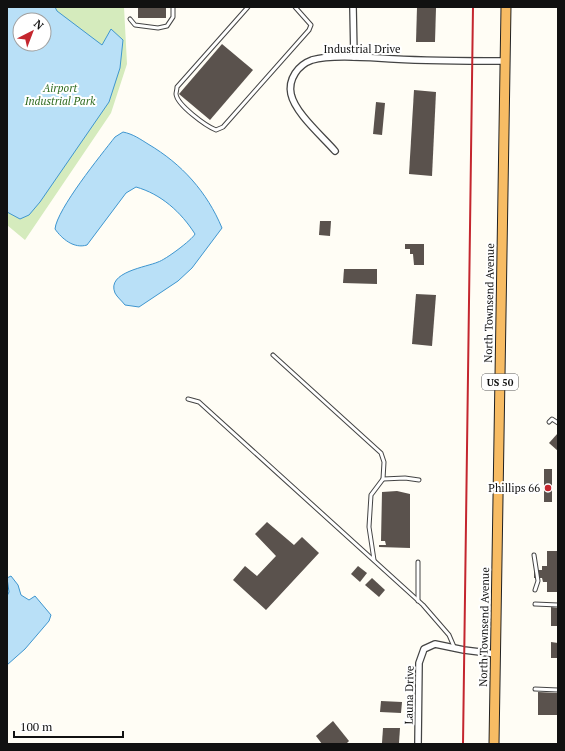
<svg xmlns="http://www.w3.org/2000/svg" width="565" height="751" font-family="'PT Serif',serif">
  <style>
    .green { fill: #d5ebbd; fill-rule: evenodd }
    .water { fill: #b9e0f7; stroke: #3f96cf; fill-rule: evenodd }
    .building { fill: #5a524d }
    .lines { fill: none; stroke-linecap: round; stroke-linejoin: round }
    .service-casing { stroke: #444; stroke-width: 5 }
    .minor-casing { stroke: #444; stroke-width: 8 }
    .trunk-casing { stroke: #222; stroke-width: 11 }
    .service { stroke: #fff; stroke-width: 3 }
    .minor { stroke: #fff; stroke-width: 5.5 }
    .trunk { stroke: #f7bc64; stroke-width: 9 }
    .rail { stroke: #c4262e; stroke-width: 2 }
    .poi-dot { fill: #c4262e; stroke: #fff; stroke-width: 1.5 }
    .labels { text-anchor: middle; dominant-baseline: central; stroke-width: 4; stroke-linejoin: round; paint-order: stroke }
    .shield { fill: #fff; stroke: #585858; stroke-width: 1 }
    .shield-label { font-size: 10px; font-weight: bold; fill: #111 }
    .street-label { font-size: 11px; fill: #111; stroke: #fff }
    .park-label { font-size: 11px; font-style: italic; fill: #2f6b1f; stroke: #fff }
    .poi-label { font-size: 11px; fill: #111; stroke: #fff; text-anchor: end }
  </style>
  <rect width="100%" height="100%" fill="#fffdf5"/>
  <path class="green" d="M7,7H124L127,64L111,113L25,240L7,225ZM20,20H44V44H20Z"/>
  <g class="water">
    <path d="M7,7H55L57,11L102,45L111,29L123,40L120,68L109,102L40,202L29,215L20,219L7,212ZM20,20H44V44H20Z"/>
    <path d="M123,132C133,134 140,139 148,144C182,164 207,192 222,228L192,268L178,281L139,307L125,305C122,301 117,297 115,293C106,272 147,267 158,262C165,260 192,240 195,234C181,212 161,194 136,187L126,193L87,245C74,249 62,239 55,229C57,209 101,155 115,137Z"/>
    <polygon points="11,576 18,585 21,595 29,600 35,596 51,615 49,621 25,649 7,665 7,596 9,592 7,578"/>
  </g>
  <g class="building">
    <rect x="138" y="7" width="28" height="11"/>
    <polygon points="417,7 436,8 435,42 416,42"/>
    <polygon points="222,44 253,70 210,120 179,94"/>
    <polygon points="414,90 436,92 432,176 409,174"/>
    <polygon points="376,102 385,103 382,135 373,134"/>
    <polygon points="320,221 331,221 330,236 319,235"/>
    <polygon points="405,244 424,244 424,265 414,265 413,254 410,254 410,249 405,249"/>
    <polygon points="344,269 377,269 377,284 343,283"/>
    <polygon points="416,294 436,295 432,346 412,344"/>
    <polygon points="558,433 558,451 549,443"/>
    <rect x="544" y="469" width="8" height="33"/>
    <polygon points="397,491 410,494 410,548 379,547 379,545 386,545 385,541 381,541 382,492"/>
    <polygon points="267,522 294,545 302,537 319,553 266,610 233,580 245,566 257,576 276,556 255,534"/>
    <polygon points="547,551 558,551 558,592 547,592 547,582 543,582 542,578 534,578 534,570 542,570 542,575 542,566 547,566"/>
    <polygon points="358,566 367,573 360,582 351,574"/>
    <polygon points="372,578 385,590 379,597 365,585"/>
    <polygon points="551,607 558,608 558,626 551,626"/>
    <polygon points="551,642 558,643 558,658 551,658"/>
    <polygon points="538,692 558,693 558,715 538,715"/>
    <polygon points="381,701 402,702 401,713 380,712"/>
    <polygon points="333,721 349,741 346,744 322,744 316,736"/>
    <polygon points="383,728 400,728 399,743 382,743"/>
  </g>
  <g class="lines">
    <defs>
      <g id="service">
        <path d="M248,7L177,87C177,90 176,92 176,94C177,105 206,126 216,130L223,127L309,30L311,25L295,7"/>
        <polyline points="130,19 135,25 158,28 167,26 173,17 173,7"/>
        <polyline points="273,355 381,453 384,462 383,479 371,495 369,527 374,560"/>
        <polyline points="188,399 199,402 423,605 449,635 455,649"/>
        <polyline points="549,422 552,419 558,423"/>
        <polyline points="383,479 405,478 419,480"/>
        <polyline points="534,555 538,581 535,590"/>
        <polyline points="418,562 418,601"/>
        <polyline points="535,604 558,605"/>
        <polyline points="535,689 558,690"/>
      </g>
      <g id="minor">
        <polyline points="353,7 354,57"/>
        <path d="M335,151C322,136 295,113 291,94C288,79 298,65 312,60C332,54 373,58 394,59C431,61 468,61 504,61"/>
        <polyline points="418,744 419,663 424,649 435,644 464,650 496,654"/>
      </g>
      <polyline id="trunk" points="494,744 506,7"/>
    </defs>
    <use href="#service" class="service-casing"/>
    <use href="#minor" class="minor-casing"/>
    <use href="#trunk" class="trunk-casing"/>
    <use href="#service" class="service"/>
    <use href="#minor" class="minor"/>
    <use href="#trunk" class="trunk"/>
    <polyline class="rail" points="463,744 473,7"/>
  </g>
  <circle class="poi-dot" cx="548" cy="488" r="4"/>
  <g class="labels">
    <rect class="shield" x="482" y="374" width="36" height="16" rx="3"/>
    <g class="shield-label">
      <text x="500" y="382">US 50</text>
    </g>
    <g class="street-label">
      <text x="362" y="49">Industrial Drive</text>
      <text transform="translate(489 303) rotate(-89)">North Townsend Avenue</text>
      <text transform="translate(484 627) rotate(-89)">North Townsend Avenue</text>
      <text transform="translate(409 695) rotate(-89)">Launa Drive</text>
    </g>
    <g class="park-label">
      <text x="60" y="88">Airport<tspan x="60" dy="13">Industrial Park</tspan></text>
    </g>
    <g class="poi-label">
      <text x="540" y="488">Phillips 66</text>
    </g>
  </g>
  <rect width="565" height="751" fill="none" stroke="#111111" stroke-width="16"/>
  <g transform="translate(32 32) rotate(42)"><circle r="19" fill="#ffffff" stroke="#a0a0a0"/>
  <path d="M0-3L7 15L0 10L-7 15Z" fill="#c4262e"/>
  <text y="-6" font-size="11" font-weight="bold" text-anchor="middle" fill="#111111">N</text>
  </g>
  <path d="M14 731v6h109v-6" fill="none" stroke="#111111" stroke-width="2"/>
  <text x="20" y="731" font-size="12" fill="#111111" stroke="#ffffff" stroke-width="3" paint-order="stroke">100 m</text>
</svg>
